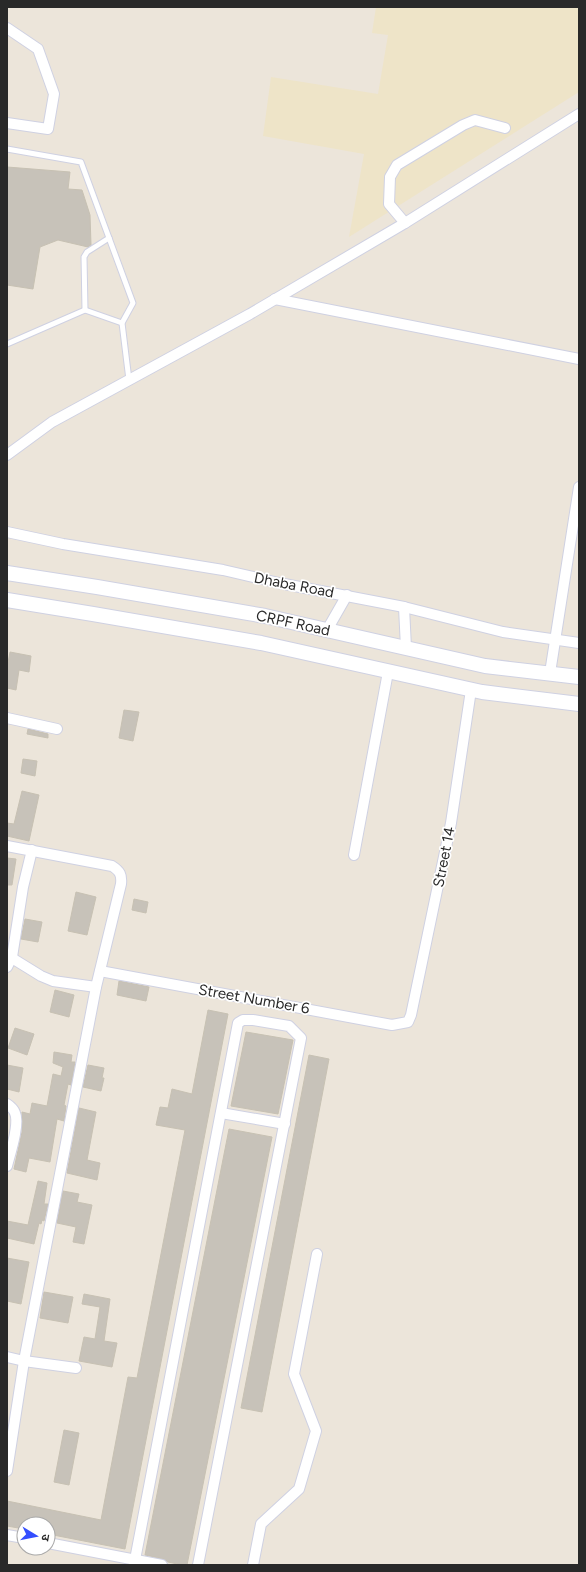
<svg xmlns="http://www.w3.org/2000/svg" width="586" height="1572" font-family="Figtree,'Noto Sans Devanagari',sans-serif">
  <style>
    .education { fill: #eee4c8 }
    .building { fill: #c7c2b9; stroke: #c7c1b3 }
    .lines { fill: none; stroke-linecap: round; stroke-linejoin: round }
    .lane-casing { stroke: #cfd1e2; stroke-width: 7 }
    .street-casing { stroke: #cfd1e2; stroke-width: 12 }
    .secondary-casing { stroke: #cfd1e2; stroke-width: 16 }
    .lane { stroke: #fff; stroke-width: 5 }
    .street { stroke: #fff; stroke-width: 10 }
    .secondary { stroke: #fff; stroke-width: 14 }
    .labels { text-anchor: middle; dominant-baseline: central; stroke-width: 3.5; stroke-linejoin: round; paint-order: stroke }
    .street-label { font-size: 15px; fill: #292929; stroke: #fff }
  </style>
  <rect width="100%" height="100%" fill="#ece5da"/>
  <polygon class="education" points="376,7 579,7 579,92 349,237 364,154 263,136 271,77 378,94 388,35 372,33"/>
  <g class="building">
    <polygon points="7,167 70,172 68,189 82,190 90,215 91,245 88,247 58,240 40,247 33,289 7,285"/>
    <polygon points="10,652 31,656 29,672 19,670 16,690 7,688 7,668"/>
    <polygon points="124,710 139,712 133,741 119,738"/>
    <polygon points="28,729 48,734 48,738 27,734"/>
    <polygon points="23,759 37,761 35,776 21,773"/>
    <polygon points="22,791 39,795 29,841 7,836 7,823 14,824"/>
    <polygon points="7,858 16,859 12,885 7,885"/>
    <polygon points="76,892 96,897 87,935 68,931"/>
    <polygon points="134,899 148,902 146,913 132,910"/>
    <polygon points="25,919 42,922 38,942 21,939"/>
    <polygon points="119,981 149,987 146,1001 117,995"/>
    <polygon points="55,990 74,995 69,1017 50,1012"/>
    <polygon points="208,1010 228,1014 125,1549 48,1534 48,1524 24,1524 24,1529 7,1526 7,1501 101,1520 128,1377 137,1378 185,1130 156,1125 160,1107 168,1108 172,1089 192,1094"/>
    <polygon points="15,1028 34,1034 27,1055 8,1048"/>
    <polygon points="246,1032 293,1040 278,1114 231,1106"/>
    <polygon points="54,1052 72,1055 71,1062 75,1062 71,1085 68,1084 64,1105 66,1106 64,1121 57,1119 50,1162 29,1158 26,1172 14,1169 22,1132 22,1112 30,1114 32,1103 47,1106 53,1074 61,1076 63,1067 53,1063"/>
    <polygon points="309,1055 329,1059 262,1412 241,1408"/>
    <polygon points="7,1065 23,1068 19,1092 7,1089"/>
    <polygon points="88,1065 104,1068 102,1078 104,1078 101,1091 83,1087"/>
    <polygon points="79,1108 96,1112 87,1160 100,1163 97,1180 67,1173"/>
    <polygon points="229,1129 272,1137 187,1565 182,1565 168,1562 163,1559 145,1555"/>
    <polygon points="38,1181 47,1183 44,1204 48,1204 44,1221 42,1220 41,1224 39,1223 34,1244 7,1238 7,1221 28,1225"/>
    <polygon points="63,1191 79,1194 77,1202 92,1205 84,1244 73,1242 76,1227 57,1223"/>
    <polygon points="7,1258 29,1262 21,1304 7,1301"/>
    <polygon points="44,1292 73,1297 68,1323 40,1318"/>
    <polygon points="84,1294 110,1299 104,1341 117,1343 112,1367 79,1361 84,1337 95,1339 100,1307 82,1304"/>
    <polygon points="64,1430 79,1433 69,1485 54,1482"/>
  </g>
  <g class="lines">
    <defs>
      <g id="lane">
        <polyline points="7,149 81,162 133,303 122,323 129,380"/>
        <polyline points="85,310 84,257 87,252 109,238"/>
        <polyline points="7,344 85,310 122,323"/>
      </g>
      <g id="street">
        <polyline points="7,28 38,49 54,94 48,129 7,123"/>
        <polyline points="405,223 389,204 390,177 397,165 463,125 475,120 505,128"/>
        <polyline points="275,299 579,359"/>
        <polyline points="7,455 52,422 250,314 405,223 579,114"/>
        <polyline points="7,532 63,544 223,570 279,583 404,607 503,632 579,643"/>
        <polyline points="404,607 406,648"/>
        <polyline points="327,630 347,595"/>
        <polyline points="550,673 579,487"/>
        <polyline points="7,718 57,729"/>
        <path d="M7,846L112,866C120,871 122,875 121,884L96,987L24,1361L7,1471"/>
        <polyline points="354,855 388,672"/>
        <polyline points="7,955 41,976 53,981 96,987"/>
        <polyline points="7,967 12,957 23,887 32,850"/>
        <polyline points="100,971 392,1025 408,1022 411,1015 451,823 471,690"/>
        <path d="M7,1104C10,1106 14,1110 15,1113C20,1124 10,1154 7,1166"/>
        <polyline points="221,1113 285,1124"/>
        <polyline points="7,1357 24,1361 76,1368"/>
        <polyline points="7,1535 24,1538"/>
        <polyline points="48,1543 162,1565"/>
        <polyline points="134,1565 238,1023 243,1020 253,1020 289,1026 301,1038 198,1565"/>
        <polyline points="253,1565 261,1524 299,1489 316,1431 294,1374 317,1254"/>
      </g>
      <g id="secondary">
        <polyline points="7,573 97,587 265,616 485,666 579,677"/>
        <polyline points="7,600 93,614 261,643 482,692 579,704"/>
      </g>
    </defs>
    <use href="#lane" class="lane-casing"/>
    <use href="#street" class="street-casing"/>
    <use href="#secondary" class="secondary-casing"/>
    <use href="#lane" class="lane"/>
    <use href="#street" class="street"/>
    <use href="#secondary" class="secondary"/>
  </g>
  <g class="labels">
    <g class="street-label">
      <text transform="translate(294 585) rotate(11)">Dhaba Road</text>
      <text transform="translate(293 623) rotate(12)">CRPF Road</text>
      <text transform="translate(444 857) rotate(-79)">Street 14</text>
      <text transform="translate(254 999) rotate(10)">Street Number 6</text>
    </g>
  </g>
  <rect width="586" height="1572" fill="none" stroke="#292929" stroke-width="16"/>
  <g transform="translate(36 1536) rotate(100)"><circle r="19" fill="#ffffff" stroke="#a9a9a9"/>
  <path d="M0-3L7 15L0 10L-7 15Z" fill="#344efe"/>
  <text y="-6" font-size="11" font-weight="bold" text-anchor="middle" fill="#292929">उ</text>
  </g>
</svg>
